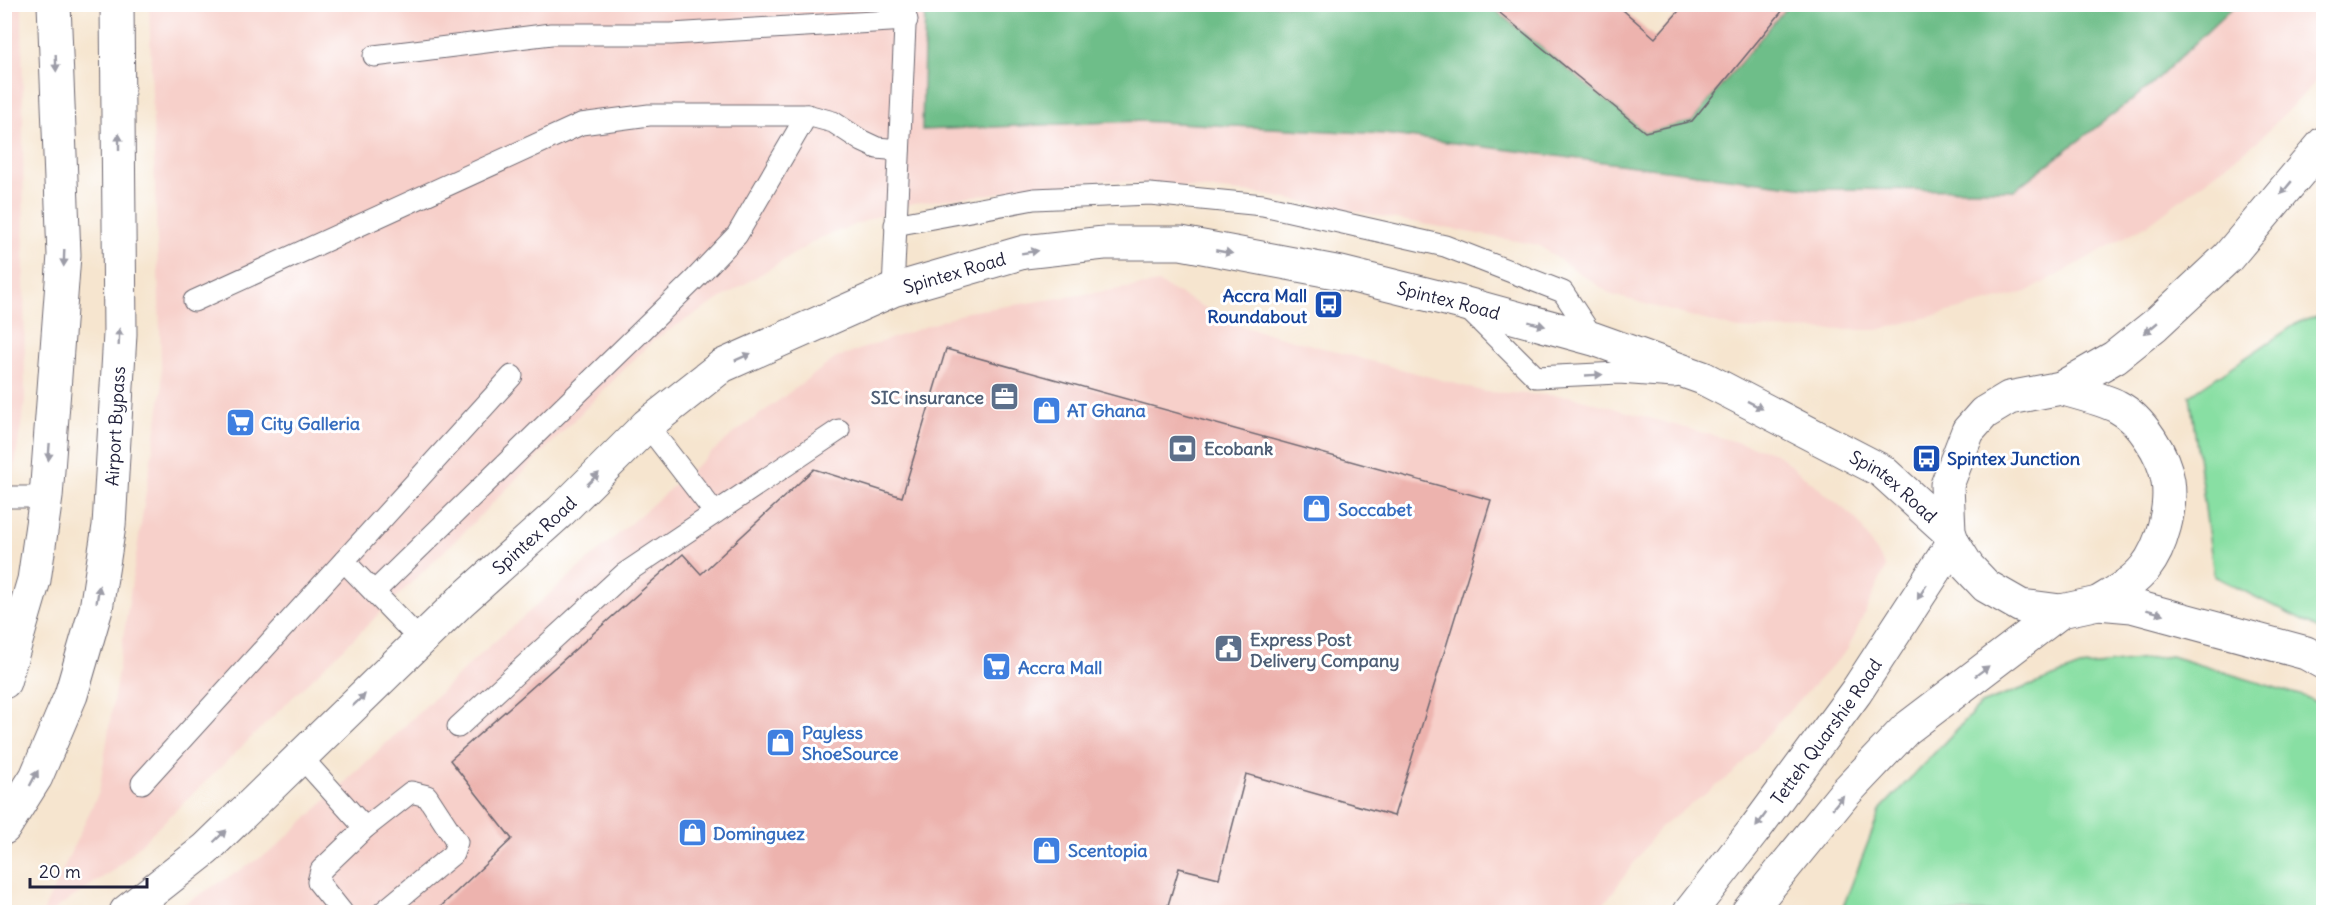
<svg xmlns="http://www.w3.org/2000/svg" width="2328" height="917" font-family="Delius,sans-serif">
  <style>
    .built { fill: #f7d0ca }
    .green { fill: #88dfa3; stroke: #55806f; stroke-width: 1.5 }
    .forest { fill: #6ebe89; stroke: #487062; stroke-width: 1.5 }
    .building { fill: #edb3ae }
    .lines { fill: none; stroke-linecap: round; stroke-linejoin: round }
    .lane-casing { stroke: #6c666f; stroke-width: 23 }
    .secondary-casing { stroke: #6c666f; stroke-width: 35 }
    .highway-casing { stroke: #6c666f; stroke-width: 35 }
    .lane { stroke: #fff; stroke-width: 21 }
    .secondary { stroke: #fff; stroke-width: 33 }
    .highway { stroke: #fff; stroke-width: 33 }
    .oneway { fill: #9c9ca7 }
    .labels { text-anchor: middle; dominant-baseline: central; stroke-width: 6; stroke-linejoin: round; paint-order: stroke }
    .street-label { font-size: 18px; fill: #22223b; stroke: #fff }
    .transit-label { font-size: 18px; font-weight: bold; fill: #164399; stroke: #fff; text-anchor: end }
    .service-label { font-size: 18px; font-weight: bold; fill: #4e5e75; stroke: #fff; text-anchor: start }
    .shop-label { font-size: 18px; font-weight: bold; fill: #366cbe; stroke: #fff; text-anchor: start }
  </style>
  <rect width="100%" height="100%" fill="#fff"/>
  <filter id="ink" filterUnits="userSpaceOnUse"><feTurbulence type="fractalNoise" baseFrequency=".0167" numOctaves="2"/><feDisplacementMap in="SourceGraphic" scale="12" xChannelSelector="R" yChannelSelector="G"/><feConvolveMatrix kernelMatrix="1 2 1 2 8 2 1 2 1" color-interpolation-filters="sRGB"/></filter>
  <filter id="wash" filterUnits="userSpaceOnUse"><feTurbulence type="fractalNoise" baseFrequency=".008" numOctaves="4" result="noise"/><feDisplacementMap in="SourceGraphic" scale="24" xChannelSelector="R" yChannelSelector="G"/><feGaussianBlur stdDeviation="1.35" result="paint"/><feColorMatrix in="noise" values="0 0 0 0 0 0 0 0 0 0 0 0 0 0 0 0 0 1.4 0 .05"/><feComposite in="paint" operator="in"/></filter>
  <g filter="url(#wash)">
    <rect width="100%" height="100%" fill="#f6e5cf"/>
    <g class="built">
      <polygon points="22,4 25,399 5,531 4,5"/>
      <polygon points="149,5 925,5 922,129 1139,121 1384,134 1814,189 2013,190 2150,86 2235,5 2323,5 2323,74 2260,139 2150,223 2027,292 1877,330 1738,329 1612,295 1538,245 1255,193 1105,180 913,203 820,238 653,340 465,531 115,869 51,912 43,912 99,792 162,390"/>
      <polygon points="1159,283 1237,325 1486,392 1570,396 1776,453 1856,519 1886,567 1848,649 1777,724 1733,774 1660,827 1598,912 171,912 273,850 484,651 733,434 836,358 967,312"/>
    </g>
    <g class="green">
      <polygon points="2323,315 2324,315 2323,631 2214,576 2190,395 2299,322"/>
      <polygon points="2171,656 2306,697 2323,706 2323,912 1841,912 1881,809 1981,704 2080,667"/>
    </g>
    <polygon class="forest" points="925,5 1489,5 1645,132 1692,121 1788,5 2235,5 2150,86 2014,190 1815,189 1384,134 1139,121 922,130"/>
    <g id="blocks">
      <g class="building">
        <polygon points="1489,4 1616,4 1655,38 1685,4 1788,4 1692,121 1645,132"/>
        <polygon points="946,349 1491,500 1394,816 1246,774 1219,878 1179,868 1166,912 435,912 512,839 450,760 683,554 701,574 814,469 902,497"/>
      </g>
    </g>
  </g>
  <g filter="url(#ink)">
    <use href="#blocks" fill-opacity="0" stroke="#6c666f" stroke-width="1.5"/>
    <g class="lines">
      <defs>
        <g id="lane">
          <polyline points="374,56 551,34 671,34 907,20"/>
          <polyline points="895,225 1034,199 1150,194 1263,205 1445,246 1563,292 1594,339"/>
          <polyline points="893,290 906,4"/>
          <polyline points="194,301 581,124 649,115 807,115 833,122 862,141 877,148 899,150"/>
          <polyline points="1465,306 1536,377 1619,373 1674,377"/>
          <polyline points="647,425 715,513"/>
          <polyline points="4,497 46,497"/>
          <polyline points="344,561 420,640"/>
          <polyline points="374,592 694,280 737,235 807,115"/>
          <polyline points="458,727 624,574 839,430"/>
          <polyline points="301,757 365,828"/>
          <polyline points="142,783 512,376"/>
          <polyline points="342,912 318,882 321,870 365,828 411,792 427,796 457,842 453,854 383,912"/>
        </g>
        <g id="secondary">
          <polyline points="4,682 34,580 46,497 64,255 54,4"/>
          <path id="s1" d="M4,828L36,777L71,695L96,609L109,526L120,334L117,4"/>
          <path id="s2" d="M126,912L206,849L461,601L561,511L647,425L722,366L893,290L1024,252L1104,243H1181L1341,273L1462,303L1594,339L1703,378L1882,471L1949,532"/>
          <path id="s3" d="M1690,912L1755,829L1856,692L1953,543"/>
        </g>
        <g id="highway">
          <polyline points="2324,143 2228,257 2155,325 2115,357 2061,388 2009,398 1984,413 1968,431 1947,485 1949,532 1953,543 1968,567 1986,586 2021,606 2061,611 2098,603 2132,606 2306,653 2324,663"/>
          <path d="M2061,388C2079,394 2101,398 2118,407C2141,419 2164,455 2168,481C2172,507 2162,547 2145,568C2133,583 2114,593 2098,603"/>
          <polyline points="1748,912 1845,793 1906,729 2061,611"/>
        </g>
      </defs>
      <use href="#lane" class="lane-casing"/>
      <use href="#secondary" class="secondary-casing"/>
      <use href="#highway" class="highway-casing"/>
      <use href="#lane" class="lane"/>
      <use href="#secondary" class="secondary"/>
      <use href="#highway" class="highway"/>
    </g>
    <defs><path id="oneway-solid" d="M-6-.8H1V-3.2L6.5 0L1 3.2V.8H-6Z" transform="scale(1.5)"/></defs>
    <g class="oneway">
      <use href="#oneway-solid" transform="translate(56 63) rotate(88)"/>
      <use href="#oneway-solid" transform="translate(119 142) rotate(-90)"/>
      <use href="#oneway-solid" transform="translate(2286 188) rotate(130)"/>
      <use href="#oneway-solid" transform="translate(1030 252) rotate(-9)"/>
      <use href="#oneway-solid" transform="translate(1224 252) rotate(11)"/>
      <use href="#oneway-solid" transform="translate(64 258) rotate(92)"/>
      <use href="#oneway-solid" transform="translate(1537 324) rotate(15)"/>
      <use href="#oneway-solid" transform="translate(2151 328) rotate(140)"/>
      <use href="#oneway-solid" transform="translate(119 337) rotate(-88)"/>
      <use href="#oneway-solid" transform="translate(743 357) rotate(-24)"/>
      <use href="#oneway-solid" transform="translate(1594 375) rotate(-3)"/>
      <use href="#oneway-solid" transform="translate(1755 405) rotate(27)"/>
      <use href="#oneway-solid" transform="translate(49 452) rotate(94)"/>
      <use href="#oneway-solid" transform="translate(593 479) rotate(-45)"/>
      <use href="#oneway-solid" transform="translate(1922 592) rotate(122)"/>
      <use href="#oneway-solid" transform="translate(98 594) rotate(-81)"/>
      <use href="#oneway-solid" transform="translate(2155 612) rotate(15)"/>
      <use href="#oneway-solid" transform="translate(1982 671) rotate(-37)"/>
      <use href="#oneway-solid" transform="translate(359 700) rotate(-44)"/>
      <use href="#oneway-solid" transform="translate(34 778) rotate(-62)"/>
      <use href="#oneway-solid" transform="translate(1838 802) rotate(-50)"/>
      <use href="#oneway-solid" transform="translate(1761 820) rotate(126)"/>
      <use href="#oneway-solid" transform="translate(220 836) rotate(-44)"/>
    </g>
  </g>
  <defs>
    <symbol id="bus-square" viewBox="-11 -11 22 22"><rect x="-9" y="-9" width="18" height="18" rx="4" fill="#1a4fb4" stroke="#fff"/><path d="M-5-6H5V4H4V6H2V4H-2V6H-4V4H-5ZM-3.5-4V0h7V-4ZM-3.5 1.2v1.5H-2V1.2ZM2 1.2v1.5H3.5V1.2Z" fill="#fff"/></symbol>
    <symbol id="office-square" viewBox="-11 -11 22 22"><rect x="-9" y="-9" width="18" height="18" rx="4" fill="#5c6f8a" stroke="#fff"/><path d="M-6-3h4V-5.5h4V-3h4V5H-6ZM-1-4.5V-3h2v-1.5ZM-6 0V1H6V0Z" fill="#fff"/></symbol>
    <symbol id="shop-square" viewBox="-11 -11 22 22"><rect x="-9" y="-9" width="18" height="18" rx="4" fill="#3f7fe0" stroke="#fff"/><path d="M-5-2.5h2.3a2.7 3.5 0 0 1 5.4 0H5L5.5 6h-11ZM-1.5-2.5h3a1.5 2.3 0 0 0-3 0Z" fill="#fff"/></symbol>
    <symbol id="supermarket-square" viewBox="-11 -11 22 22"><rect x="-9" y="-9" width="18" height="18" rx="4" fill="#3f7fe0" stroke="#fff"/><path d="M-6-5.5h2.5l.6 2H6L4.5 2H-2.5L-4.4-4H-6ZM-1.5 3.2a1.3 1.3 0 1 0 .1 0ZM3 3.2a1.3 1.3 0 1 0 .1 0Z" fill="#fff"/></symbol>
    <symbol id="bank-square" viewBox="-11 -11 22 22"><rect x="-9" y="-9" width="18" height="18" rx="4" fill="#5c6f8a" stroke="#fff"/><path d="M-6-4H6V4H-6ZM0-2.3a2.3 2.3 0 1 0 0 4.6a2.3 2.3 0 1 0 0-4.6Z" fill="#fff"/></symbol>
    <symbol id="civic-square" viewBox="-11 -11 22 22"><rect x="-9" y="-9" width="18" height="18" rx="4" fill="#5c6f8a" stroke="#fff"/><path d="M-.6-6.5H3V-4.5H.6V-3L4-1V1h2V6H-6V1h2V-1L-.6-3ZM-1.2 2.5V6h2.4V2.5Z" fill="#fff"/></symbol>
  </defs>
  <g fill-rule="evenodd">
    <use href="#bus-square" x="1312" y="288" width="33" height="33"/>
    <use href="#office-square" x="988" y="380" width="33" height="33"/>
    <use href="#shop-square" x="1030" y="394" width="33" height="33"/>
    <use href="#supermarket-square" x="224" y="406" width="33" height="33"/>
    <use href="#bank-square" x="1166" y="432" width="33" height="33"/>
    <use href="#bus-square" x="1910" y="442" width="33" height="33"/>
    <use href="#shop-square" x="1300" y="492" width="33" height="33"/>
    <use href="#civic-square" x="1212" y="632" width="33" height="33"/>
    <use href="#supermarket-square" x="980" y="650" width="33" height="33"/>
    <use href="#shop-square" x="764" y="726" width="33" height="33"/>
    <use href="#shop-square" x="676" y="816" width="33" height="33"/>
    <use href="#shop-square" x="1030" y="834" width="33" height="33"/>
  </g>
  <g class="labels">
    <g class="street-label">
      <text stroke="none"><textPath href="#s2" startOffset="1060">Spintex Road</textPath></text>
      <text stroke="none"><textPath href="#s2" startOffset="1564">Spintex Road</textPath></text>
      <text stroke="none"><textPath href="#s1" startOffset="423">Airport Bypass</textPath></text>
      <text stroke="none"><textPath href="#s2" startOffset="2050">Spintex Road</textPath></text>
      <text stroke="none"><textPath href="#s2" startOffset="556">Spintex Road</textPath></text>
      <text stroke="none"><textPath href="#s3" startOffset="226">Tetteh Quarshie Road</textPath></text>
    </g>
    <g class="transit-label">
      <text x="1307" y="295">Accra Mall<tspan x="1307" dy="21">Roundabout</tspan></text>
      <text x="1947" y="458" text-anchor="start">Spintex Junction</text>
    </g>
    <g class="service-label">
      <text x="984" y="397" text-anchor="end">SIC insurance</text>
      <text x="1204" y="448">Ecobank</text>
      <text x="1250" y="639">Express Post<tspan x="1250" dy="21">Delivery Company</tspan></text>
    </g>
    <g class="shop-label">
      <text x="1067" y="410">AT Ghana</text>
      <text x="261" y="423">City Galleria</text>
      <text x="1338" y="509">Soccabet</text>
      <text x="1018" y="667">Accra Mall</text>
      <text x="802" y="732">Payless<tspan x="802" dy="21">ShoeSource</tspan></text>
      <text x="713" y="833">Dominguez</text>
      <text x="1068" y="850">Scentopia</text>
    </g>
  </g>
  <rect width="2328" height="917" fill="none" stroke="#fff" stroke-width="24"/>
  <path d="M30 878v9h117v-9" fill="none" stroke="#22223b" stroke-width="3"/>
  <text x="39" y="878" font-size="18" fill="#22223b" stroke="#ffffff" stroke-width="4.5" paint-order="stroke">20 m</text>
</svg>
